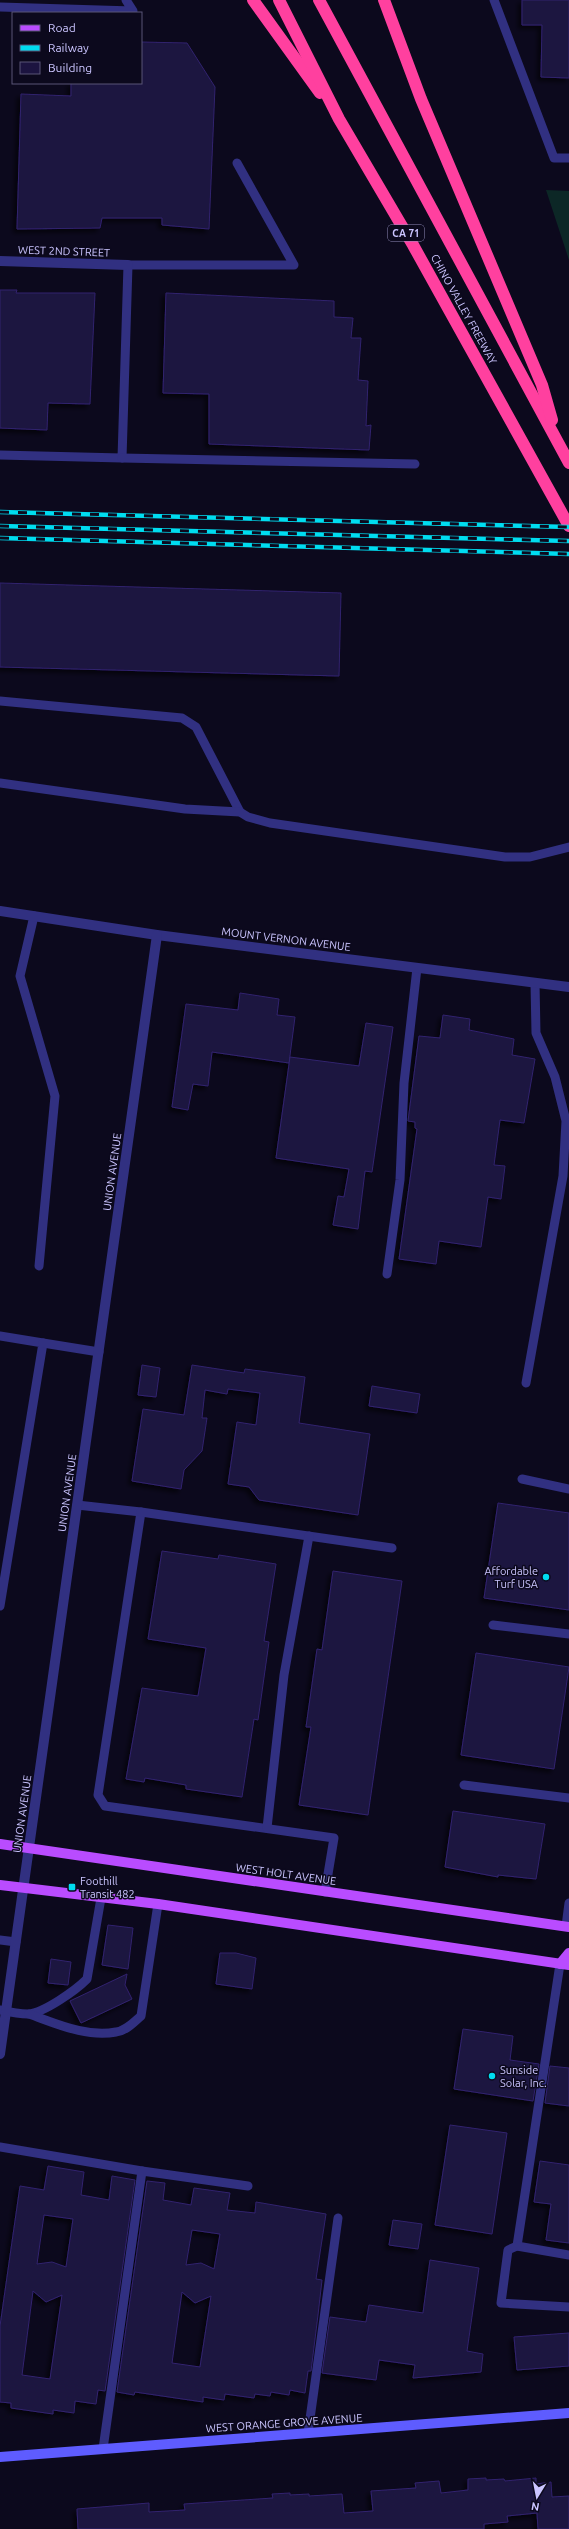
<svg xmlns="http://www.w3.org/2000/svg" width="569" height="2529" font-family="Ubuntu,sans-serif">
  <style>
    .green { fill: #0c2726 }
    .building { fill: #1c1440; stroke: #31236e; fill-rule: evenodd; filter: url(#shadow) }
    .lines { fill: none; stroke-linecap: round; stroke-linejoin: round }
    .lane { stroke: #313081; stroke-width: 9 }
    .street { stroke: #313081; stroke-width: 10 }
    .secondary { stroke: #5e5cff; stroke-width: 10 }
    .primary { stroke: #b94cff; stroke-width: 10 }
    .highway { stroke: #ff409f; stroke-width: 12 }
    .rail-casing { stroke: #00dcf0; stroke-width: 4.5 }
    .rail { stroke: #0c091d; stroke-width: 3; stroke-dasharray: 9; stroke-linecap: butt }
    .poi-dot { fill: #00dcf0; stroke: #0c091d; stroke-width: 1.5 }
    .labels { text-anchor: middle; dominant-baseline: central; stroke-width: 3; stroke-linejoin: round; paint-order: stroke }
    .shield { fill: #0c091d; stroke: #928dbb; stroke-width: 1 }
    .shield-label { font-size: 10px; font-weight: bold; fill: #cbc5ff }
    .street-label { font-size: 11px; fill: #cbc5ff; stroke: #0c091d }
    .poi-label { font-size: 11px; fill: #cbc5ff; stroke: #0c091d; text-anchor: start }
  </style>
  <defs>
    <filter id="shadow"><feDropShadow dx="-3.5" dy="3.5" stdDeviation="2" flood-color="#0009"/></filter>
  </defs>
  <rect width="100%" height="100%" fill="#0c091d"/>
  <polygon class="green" points="546,190 569,191 569,260"/>
  <g class="building">
    <polygon points="522,0 569,0 569,78 541,77 542,25 522,25"/>
    <polygon points="141,42 187,43 215,87 209,229 162,225 162,218 102,218 100,228 17,229 21,94 71,96 71,83 141,83"/>
    <polygon points="0,290 17,290 16,293 95,293 90,404 48,403 47,430 0,428"/>
    <polygon points="166,293 334,301 334,317 353,318 351,338 361,338 358,380 368,381 366,426 371,425 369,450 209,444 209,394 163,393"/>
    <polygon points="0,583 341,593 339,676 0,667"/>
    <polygon points="240,993 279,999 277,1015 295,1017 289,1063 212,1052 208,1086 193,1084 188,1110 172,1107 186,1004 238,1010"/>
    <polygon points="443,1015 470,1019 469,1030 514,1039 512,1055 535,1059 524,1123 500,1120 494,1165 505,1166 501,1199 488,1197 481,1247 439,1241 436,1264 399,1259 417,1129 415,1128 415,1122 408,1121 419,1036 440,1038"/>
    <polygon points="366,1023 393,1027 372,1172 365,1171 358,1229 333,1225 338,1196 344,1197 349,1169 276,1158 290,1057 359,1066"/>
    <polygon points="142,1365 160,1368 156,1397 138,1395"/>
    <polygon points="192,1365 244,1373 245,1369 305,1377 299,1423 370,1434 358,1515 259,1500 249,1487 228,1484 237,1422 256,1425 260,1393 228,1389 227,1394 205,1390 202,1418 207,1418 202,1451 184,1470 181,1489 132,1481 143,1409 184,1415"/>
    <polygon points="372,1386 420,1394 417,1413 369,1406"/>
    <polygon points="498,1503 569,1513 569,1610 484,1598"/>
    <polygon points="162,1551 218,1559 219,1555 276,1564 264,1641 269,1642 258,1720 254,1719 242,1797 186,1789 186,1785 145,1778 144,1782 126,1779 142,1688 198,1696 206,1648 148,1639"/>
    <polygon points="333,1571 402,1581 368,1815 299,1805 311,1727 306,1727 317,1649 322,1650"/>
    <polygon points="476,1653 569,1667 554,1769 461,1755"/>
    <polygon points="453,1811 545,1824 536,1879 498,1875 498,1877 445,1867"/>
    <polygon points="108,1925 133,1928 128,1969 102,1965"/>
    <polygon points="220,1953 236,1953 256,1958 252,1989 216,1984"/>
    <polygon points="51,1959 71,1962 68,1985 48,1983"/>
    <polygon points="127,1974 125,1985 132,1999 81,2023 70,2001"/>
    <polygon points="463,2029 513,2036 510,2060 539,2064 533,2101 454,2089"/>
    <polygon points="550,2066 569,2068 569,2106 545,2103"/>
    <polygon points="450,2125 507,2133 492,2234 435,2225"/>
    <polygon points="540,2161 569,2165 569,2243 546,2240 551,2204 534,2202"/>
    <path d="M48,2166L84,2172L81,2195L109,2200L112,2176L135,2180L105,2391L98,2390L96,2404L75,2401L74,2413L53,2410V2414L11,2408V2403L0,2402V2326L20,2186L44,2190ZM44,2215L73,2219L66,2267L52,2262L37,2264ZM33,2291L46,2302L62,2295L50,2379L22,2375Z"/>
    <path d="M147,2181L165,2183L163,2200L191,2205L194,2188L230,2193L227,2210L255,2213L256,2202L326,2214L316,2279L322,2280L318,2315L311,2371H308L305,2393L290,2390L289,2395L271,2392L270,2396L255,2394L254,2398L225,2394L224,2400L203,2397V2402L135,2392L134,2395L117,2392ZM192,2230L220,2234L214,2269L201,2263L186,2265ZM182,2292L195,2303L211,2296L200,2367L172,2363Z"/>
    <polygon points="393,2220 422,2224 418,2249 389,2245"/>
    <polygon points="430,2260 479,2268 467,2351 483,2354 481,2372 413,2378 415,2365 379,2360 376,2380 322,2373 330,2317 366,2322 369,2305 423,2313"/>
    <polygon points="569,2333 569,2366 517,2370 514,2337"/>
    <polygon points="486,2478 486,2480 504,2479 505,2481 536,2478 536,2484 551,2482 552,2497 569,2496 569,2529 538,2529 537,2513 507,2516 508,2522 484,2524 484,2529 78,2529 77,2509 149,2503 149,2512 185,2510 184,2504 273,2498 272,2494 290,2493 290,2495 309,2494 309,2496 342,2494 344,2513 373,2511 371,2491 416,2488 415,2483 439,2481 441,2493 468,2490 468,2479"/>
  </g>
  <g class="lines">
    <g class="lane">
      <polyline points="494,0 554,158 569,158"/>
      <polyline points="0,7 133,11 126,0"/>
      <polyline points="0,455 122,458 128,265 294,265 237,163"/>
      <polyline points="122,458 415,464"/>
      <polyline points="0,701 182,718 196,727 240,812"/>
      <polyline points="0,783 185,809 240,812 248,817 270,823 505,857 530,857 569,847"/>
      <polyline points="34,916 20,976 55,1096 39,1266"/>
      <polyline points="387,1274 400,1180 404,1083 417,968"/>
      <polyline points="0,1336 43,1343 0,1606"/>
      <polyline points="43,1343 99,1352"/>
      <polyline points="526,1383 563,1176 566,1121 555,1077 536,1033 535,983"/>
      <polyline points="522,1479 569,1489"/>
      <polyline points="77,1505 141,1512 98,1795 105,1806 334,1838 325,1892"/>
      <polyline points="141,1512 392,1548"/>
      <polyline points="493,1625 569,1634"/>
      <polyline points="464,1785 569,1798"/>
      <polyline points="267,1828 284,1675 309,1536"/>
      <polyline points="566,1926 569,1903"/>
      <polyline points="0,1940 16,1942"/>
      <path d="M0,2010C9,2012 19,2014 28,2014C44,2013 76,1990 87,1979L101,1898"/>
      <path d="M29,2014C55,2023 87,2038 116,2032C126,2031 134,2022 141,2016L158,1904"/>
      <polyline points="0,2147 142,2171"/>
      <polyline points="517,2246 560,1964"/>
      <polyline points="569,2255 517,2246 508,2250 501,2303 569,2307"/>
      <polyline points="308,2433 338,2218"/>
      <polyline points="103,2449 142,2171 248,2186"/>
    </g>
    <g class="street">
      <polyline points="0,261 128,265"/>
      <polyline points="0,911 157,935 569,987"/>
      <polyline points="0,2054 157,935"/>
    </g>
    <polyline class="secondary" points="0,2457 569,2413"/>
    <g class="primary">
      <polyline points="0,1844 569,1927"/>
      <polyline points="0,1885 158,1904 569,1965"/>
      <polyline points="560,1964 569,1953"/>
    </g>
    <g class="highway">
      <polyline points="253,0 320,93"/>
      <polyline points="279,0 339,119 413,245 569,526"/>
      <polyline points="319,0 569,463"/>
      <polyline points="384,0 421,99 542,385 552,420"/>
    </g>
    <defs>
      <g id="rail">
        <polyline points="0,512 569,527"/>
        <polyline points="0,526 569,541"/>
        <polyline points="0,538 569,554"/>
      </g>
    </defs>
    <use href="#rail" class="rail-casing"/>
    <use href="#rail" class="rail"/>
  </g>
  <g class="poi-dot">
    <circle cx="546" cy="1577" r="4"/>
    <rect x="68" y="1883" width="8" height="8" rx="2"/>
    <circle cx="492" cy="2076" r="4"/>
  </g>
  <g class="labels">
    <rect class="shield" x="388" y="225" width="36" height="16" rx="3"/>
    <g class="shield-label">
      <text x="406" y="233">CA 71</text>
    </g>
    <g class="street-label">
      <text transform="translate(64 251) rotate(2)">WEST 2ND STREET</text>
      <text transform="translate(464 309) rotate(61)">CHINO VALLEY FREEWAY</text>
      <text transform="translate(286 939) rotate(7)">MOUNT VERNON AVENUE</text>
      <text transform="translate(112 1172) rotate(-82)">UNION AVENUE</text>
      <text transform="translate(67 1493) rotate(-82)">UNION AVENUE</text>
      <text transform="translate(22 1814) rotate(-82)">UNION AVENUE</text>
      <text transform="translate(286 1874) rotate(8)">WEST HOLT AVENUE</text>
      <text transform="translate(284 2423) rotate(-4)">WEST ORANGE GROVE AVENUE</text>
    </g>
    <g class="poi-label">
      <text x="538" y="1571" text-anchor="end">Affordable<tspan x="538" dy="13">Turf USA</tspan></text>
      <text x="80" y="1881">Foothill<tspan x="80" dy="13">Transit 482</tspan></text>
      <text x="500" y="2070">Sunside<tspan x="500" dy="13">Solar, Inc.</tspan></text>
    </g>
  </g>
  <rect x="12" y="12" width="130" height="72" fill="#0c091d" stroke="#585477"/>
  <rect x="20" y="25" width="20" height="6" fill="#b94cff" stroke="#585477"/>
  <text x="48" y="32" font-size="12" fill="#cbc5ff">Road</text>
  <rect x="20" y="45" width="20" height="6" fill="#00dcf0" stroke="#585477"/>
  <text x="48" y="52" font-size="12" fill="#cbc5ff">Railway</text>
  <rect x="20" y="62" width="20" height="12" fill="#1c1440" stroke="#585477"/>
  <text x="48" y="72" font-size="12" fill="#cbc5ff">Building</text>
  <g transform="translate(537 2497) rotate(190)" stroke="#0c091d" stroke-width="3" paint-order="stroke">
  <path d="M0-3L7 15L0 10L-7 15Z" fill="#cbc5ff"/>
  <text y="-6" font-size="11" font-weight="bold" text-anchor="middle" fill="#cbc5ff">N</text>
  </g>
</svg>
